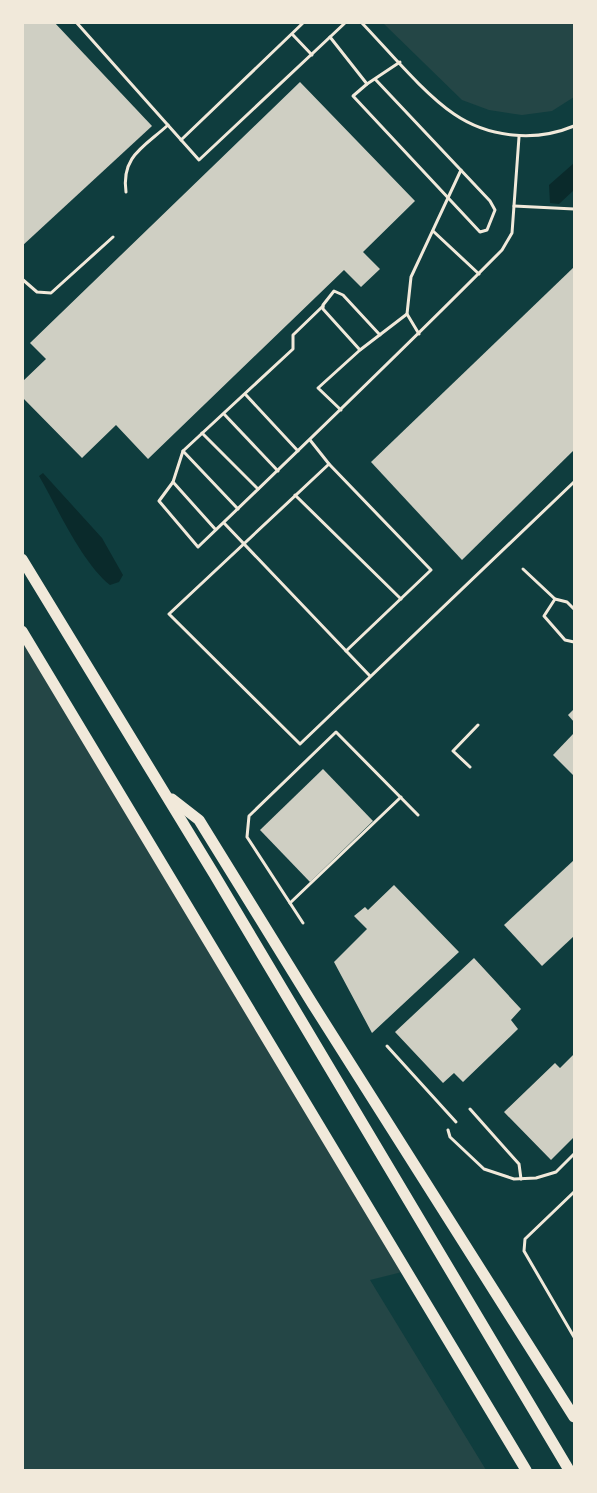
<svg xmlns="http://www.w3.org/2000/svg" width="597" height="1493" font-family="Mulish,sans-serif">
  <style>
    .green { fill: #244646 }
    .water { fill: #0a2a2b }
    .building { fill: #cfcfc3 }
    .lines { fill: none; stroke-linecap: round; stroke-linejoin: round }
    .service { stroke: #f1e9da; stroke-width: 3 }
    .motorway { stroke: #f1e9da; stroke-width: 11 }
  </style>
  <rect width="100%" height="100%" fill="#0f3d3e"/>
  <g class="green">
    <polygon points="383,23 574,23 574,97 552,111 522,115 489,110 462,100"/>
    <polygon points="22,636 402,1272 370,1280 486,1470 23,1470"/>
  </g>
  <g class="water">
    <polygon points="574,163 574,190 559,204 550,203 549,185"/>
    <path d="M43,473L102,538L123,575L119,582L110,585C82,563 57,507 39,476Z"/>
  </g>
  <g class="building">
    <polygon points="22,22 54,22 152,126 22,246"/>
    <polygon points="300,82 415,201 363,252 380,269 361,287 344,270 148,459 116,425 82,458 22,397 22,382 46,359 30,343"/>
    <polygon points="574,267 574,450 462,560 371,462"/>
    <polygon points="574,709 574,722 568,715"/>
    <polygon points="574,733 574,776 553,755"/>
    <polygon points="323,769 373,821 310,882 260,830"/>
    <polygon points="574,860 574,936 542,966 504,925"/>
    <polygon points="394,885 459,952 372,1033 334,962 367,929 354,916 365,907 368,910"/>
    <polygon points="474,958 521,1009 511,1020 518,1029 463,1082 454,1073 443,1083 395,1032"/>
    <polygon points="574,1054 574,1137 551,1160 504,1112 555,1063 560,1068"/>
  </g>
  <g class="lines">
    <g class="service">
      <polyline points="76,22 199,160 346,22"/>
      <path d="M361,22C388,50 423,93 454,114C489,138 536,142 574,126"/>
      <polyline points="293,35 312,55"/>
      <polyline points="330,37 367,84"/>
      <polyline points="375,79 490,201 495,210 487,230 480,232 353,96 367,84 400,62"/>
      <polyline points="181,140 304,22"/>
      <path d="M126,192C121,156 144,147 168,125"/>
      <polyline points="514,206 574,209"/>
      <polyline points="433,231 479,274"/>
      <polyline points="22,279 37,292 51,293 113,237"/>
      <polyline points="419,334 407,314 411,277 461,170"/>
      <polyline points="360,350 323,309 323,305 334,291 343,295 380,335"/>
      <polyline points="246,395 298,451"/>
      <polyline points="341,410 318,388 360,350 407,314"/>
      <polyline points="224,414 278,471"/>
      <polyline points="202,433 258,489"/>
      <polyline points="310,440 329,464 431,570 346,651"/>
      <polyline points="329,464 169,614 300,744 574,482"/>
      <polyline points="173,482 183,451"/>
      <polyline points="295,495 401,599"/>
      <polyline points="238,509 183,451 293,349 293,335 323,306"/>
      <polyline points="224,523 370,676"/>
      <path d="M216,530L173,482L159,501L198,547C300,449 402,351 502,250L512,233L519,137"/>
      <polyline points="523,569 555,599 567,602 574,609"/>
      <polyline points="555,599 544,616 565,640 574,642"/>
      <polyline points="470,767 453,751 478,725"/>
      <polyline points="290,903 401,797"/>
      <polyline points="303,923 247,837 249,816 336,732 418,815"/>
      <polyline points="387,1046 456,1122"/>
      <polyline points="470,1109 519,1164 521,1179"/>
      <polyline points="448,1130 450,1137 484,1169 514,1179 536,1178 556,1172 574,1154"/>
      <polyline points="574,1192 525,1239 524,1251 574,1337"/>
    </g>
    <g class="motorway">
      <polyline points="22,559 214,874 569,1470"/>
      <polyline points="22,631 526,1470"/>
      <polyline points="172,799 199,820 312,1003 574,1417"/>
    </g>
  </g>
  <rect width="597" height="1493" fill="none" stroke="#f1e9da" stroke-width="48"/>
</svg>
